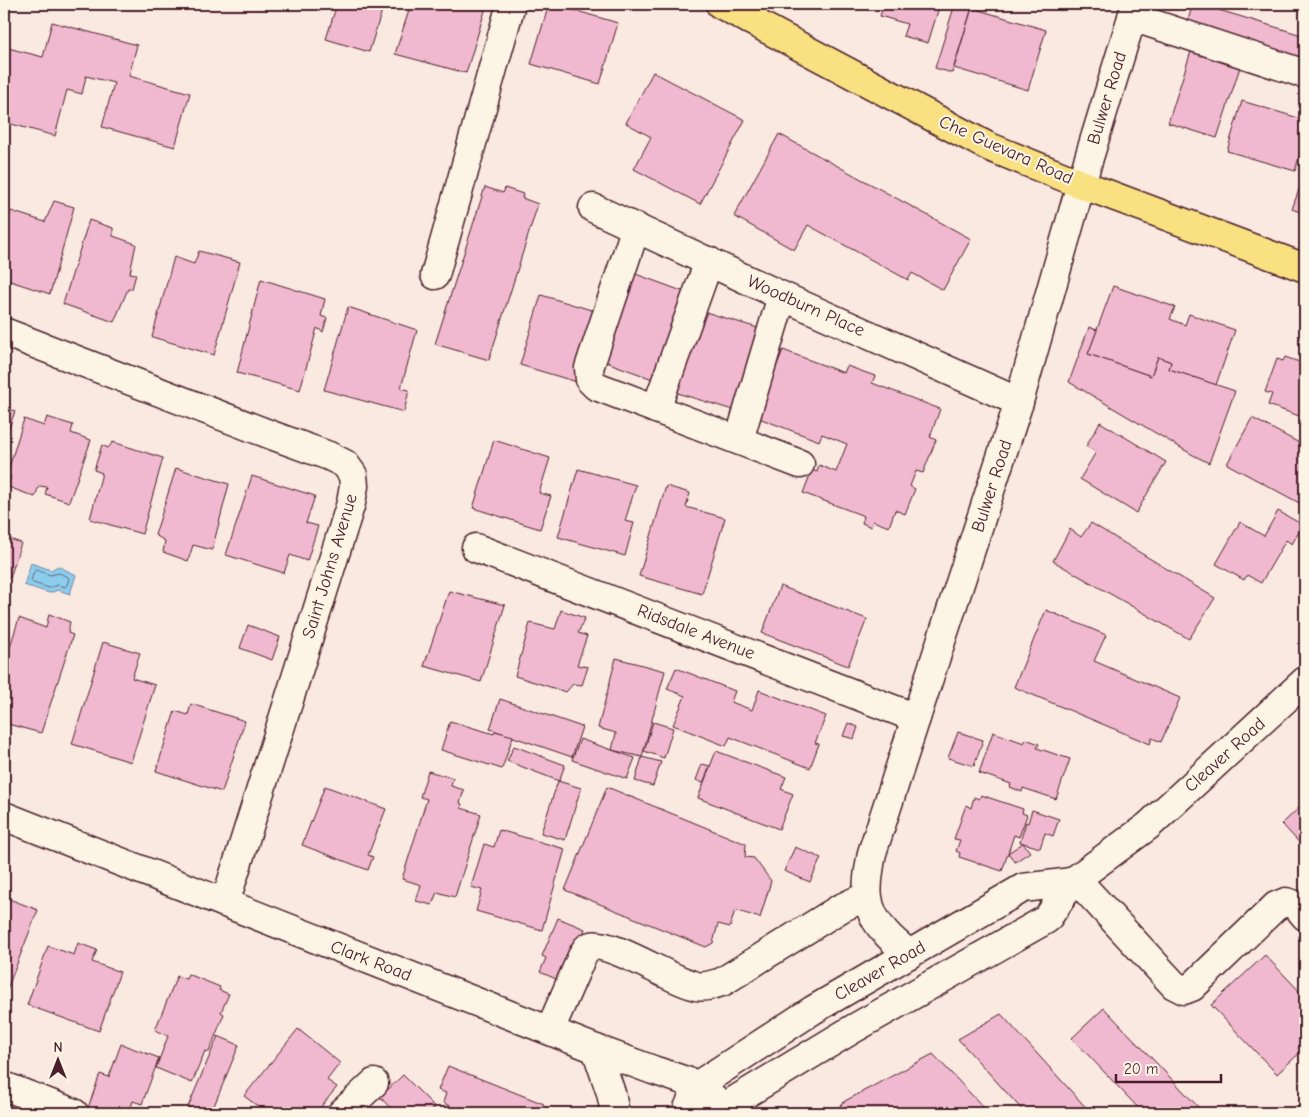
<svg xmlns="http://www.w3.org/2000/svg" width="1309" height="1117" font-family="'Comic Neue',sans-serif">
  <style>
    .water { fill: #8ccded; stroke: #72879f }
    .lines { fill: none; stroke-linecap: round; stroke-linejoin: round }
    .shore { stroke: #646579; stroke-width: 1 }
    .building { fill: #f1b9cf; stroke: #4a1f2b }
    .minor-casing { stroke: #4a1f2b; stroke-width: 31 }
    .major-casing { stroke: #4a1f2b; stroke-width: 31 }
    .minor { stroke: #fcf5e5; stroke-width: 28 }
    .major { stroke: #f9e181; stroke-width: 28 }
    .labels { text-anchor: middle; dominant-baseline: central; stroke-width: 4; stroke-linejoin: round; paint-order: stroke }
    .street-label { font-size: 18px; fill: #4a1f2b; stroke: #fcf5e5 }
  </style>
  <rect width="100%" height="100%" fill="#fae9e1"/>
  <filter id="ink" filterUnits="userSpaceOnUse"><feTurbulence type="fractalNoise" baseFrequency=".02" numOctaves="2"/><feDisplacementMap in="SourceGraphic" scale="10" xChannelSelector="R" yChannelSelector="G"/><feConvolveMatrix kernelMatrix="1 2 1 2 8 2 1 2 1" color-interpolation-filters="sRGB"/></filter>
  <g filter="url(#ink)">
    <polygon class="water" points="31,563 51,570 58,566 76,575 70,594 58,590 49,593 24,585"/>
    <g class="lines">
      <polygon class="shore" points="36,570 50,575 59,573 68,577 69,579 67,585 65,587 58,585 49,588 33,583 31,580 34,572"/>
    </g>
    <g class="building">
      <polygon points="337,4 384,4 369,52 326,39"/>
      <polygon points="411,4 487,4 466,73 395,54"/>
      <polygon points="549,4 553,4 618,23 600,84 531,64"/>
      <polygon points="884,4 940,4 928,43 903,36 907,24 880,16"/>
      <polygon points="955,4 973,4 952,73 935,68"/>
      <polygon points="1193,4 1199,4 1305,36 1305,60 1187,23"/>
      <polygon points="972,8 1046,30 1028,90 954,68"/>
      <polygon points="52,22 137,45 129,76 190,93 175,147 102,127 114,83 86,76 82,94 67,90 55,136 4,122 4,47 43,57"/>
      <polygon points="1193,45 1242,61 1217,138 1168,123"/>
      <polygon points="653,72 745,120 700,204 634,169 651,137 626,123"/>
      <polygon points="1242,101 1305,120 1305,136 1295,171 1227,151"/>
      <polygon points="779,134 971,239 943,290 912,273 908,280 808,225 794,250 734,216"/>
      <polygon points="1305,173 1305,214 1292,209"/>
      <polygon points="485,187 503,193 505,188 523,194 522,198 538,204 489,360 435,344"/>
      <polygon points="54,201 74,207 50,294 4,279 4,238 11,211 45,222"/>
      <polygon points="89,220 113,228 113,236 136,244 130,273 136,274 132,289 128,289 114,322 63,304"/>
      <polygon points="199,251 240,262 214,355 152,337 174,257 194,264"/>
      <polygon points="633,273 690,294 658,381 601,360"/>
      <polygon points="261,279 325,299 321,316 327,318 323,332 317,328 300,390 237,373"/>
      <polygon points="1113,286 1175,307 1170,319 1185,325 1189,314 1235,330 1216,385 1169,369 1171,362 1158,357 1151,376 1088,354"/>
      <polygon points="541,295 598,312 577,382 520,365"/>
      <polygon points="348,307 417,330 401,388 409,390 404,412 324,390"/>
      <polygon points="699,310 761,329 736,411 674,392"/>
      <polygon points="1089,327 1097,330 1088,354 1151,376 1158,357 1171,362 1169,369 1235,391 1209,463 1193,455 1069,382"/>
      <polygon points="783,350 844,373 847,366 875,376 872,383 940,409 930,437 936,440 923,473 916,471 910,486 915,489 905,514 895,510 889,527 873,521 871,527 862,523 864,516 803,493 812,470 817,472 819,465 836,472 847,444 822,434 819,441 756,417"/>
      <polygon points="1285,357 1305,364 1305,418 1268,405 1272,394 1265,392 1277,359 1283,361"/>
      <polygon points="4,408 15,411 4,443"/>
      <polygon points="47,417 73,425 71,433 91,440 69,502 45,494 47,487 39,486 35,497 6,486 11,478 7,474 24,419 44,426"/>
      <polygon points="1252,418 1305,446 1305,506 1227,464"/>
      <polygon points="1100,422 1166,462 1136,513 1080,479 1096,452 1086,446"/>
      <polygon points="494,440 550,458 539,493 551,496 540,529 473,508"/>
      <polygon points="113,442 163,458 142,534 90,519 102,473 94,470 102,445 108,448"/>
      <polygon points="176,468 229,484 212,550 193,545 188,561 163,552 165,541 155,535"/>
      <polygon points="578,469 636,485 625,521 634,523 625,556 558,537"/>
      <polygon points="252,476 315,496 306,523 318,526 307,561 290,555 284,573 226,555"/>
      <polygon points="666,486 690,493 686,507 725,518 702,594 639,576"/>
      <polygon points="1278,511 1303,525 1292,544 1286,540 1261,583 1247,575 1244,580 1216,564 1240,522 1264,536"/>
      <polygon points="1091,523 1215,598 1189,639 1053,561 1070,529 1081,537"/>
      <polygon points="4,537 21,543 10,578 4,576"/>
      <polygon points="780,586 867,619 848,666 762,633"/>
      <polygon points="449,591 505,605 481,682 424,666"/>
      <polygon points="561,610 585,618 578,633 587,636 577,665 588,667 582,685 573,684 566,692 515,676 530,623 555,629"/>
      <polygon points="1046,610 1106,635 1094,661 1180,698 1161,742 1152,738 1150,744 1014,687"/>
      <polygon points="49,614 70,622 68,633 73,635 41,733 4,723 4,666 19,618 46,628"/>
      <polygon points="248,625 280,637 272,660 240,648"/>
      <polygon points="103,642 140,653 132,678 155,685 131,762 72,744"/>
      <polygon points="616,658 665,671 642,757 612,750 616,733 598,728"/>
      <polygon points="676,668 735,691 731,702 752,710 759,690 826,716 815,743 819,744 810,768 730,737 726,746 673,725 685,696 667,689"/>
      <polygon points="500,699 582,727 572,757 490,729"/>
      <polygon points="191,704 245,721 222,792 156,771 175,711 188,715"/>
      <polygon points="450,721 494,734 495,731 513,736 502,769 441,750"/>
      <polygon points="653,722 673,728 664,758 644,751"/>
      <polygon points="848,723 858,727 854,739 843,736"/>
      <polygon points="958,732 983,740 974,766 948,758"/>
      <polygon points="993,732 1024,743 1026,739 1039,744 1037,748 1070,759 1056,799 1023,788 1022,792 1010,787 1011,784 979,773"/>
      <polygon points="580,739 635,758 627,779 572,760"/>
      <polygon points="514,746 565,765 559,781 507,761"/>
      <polygon points="716,751 786,777 781,789 793,794 779,829 698,798"/>
      <polygon points="642,757 661,762 653,786 635,781"/>
      <polygon points="702,764 710,766 703,783 696,780"/>
      <polygon points="428,771 453,778 451,786 464,790 460,803 462,804 461,808 481,814 455,897 437,892 432,905 416,901 421,885 402,879 427,799 420,797"/>
      <polygon points="558,781 581,788 565,840 541,833"/>
      <polygon points="325,786 386,809 368,855 373,857 368,870 302,845"/>
      <polygon points="607,787 746,844 745,857 754,858 771,881 760,918 735,910 730,927 718,924 713,943 706,947 565,890"/>
      <polygon points="981,795 1023,809 1022,813 1027,815 1019,837 1014,835 1002,871 959,857 960,853 956,851 960,840 954,839 966,805 971,808 974,797 979,799"/>
      <polygon points="1305,802 1305,849 1282,824"/>
      <polygon points="1032,810 1059,819 1053,836 1045,833 1040,848 1020,842 1026,822 1028,823"/>
      <polygon points="499,830 565,849 542,930 476,911 482,890 471,887 484,844 494,847"/>
      <polygon points="1023,843 1030,852 1015,862 1008,853"/>
      <polygon points="795,847 821,858 810,882 784,871"/>
      <polygon points="4,897 38,910 4,997"/>
      <polygon points="558,918 585,929 563,982 540,972 546,958 542,956"/>
      <polygon points="78,943 97,950 92,962 120,972 99,1031 27,1005 48,946 74,955"/>
      <polygon points="1265,955 1305,997 1305,1048 1277,1074 1211,1005"/>
      <polygon points="188,974 220,987 219,990 229,994 221,1012 224,1014 209,1052 205,1051 192,1083 156,1068 168,1036 155,1030 177,976 186,979"/>
      <polygon points="1104,1008 1204,1113 1143,1113 1072,1038"/>
      <polygon points="1001,1014 1090,1112 1025,1113 958,1039"/>
      <polygon points="298,1029 340,1063 327,1080 337,1087 316,1113 267,1113 244,1096"/>
      <polygon points="218,1036 239,1045 211,1113 202,1113 188,1107"/>
      <polygon points="121,1044 159,1058 142,1104 133,1101 129,1113 103,1113 88,1108 100,1074 109,1077"/>
      <polygon points="933,1054 989,1113 835,1113 836,1110 845,1101"/>
      <polygon points="448,1066 544,1104 541,1113 493,1113 489,1111 488,1113 452,1113 449,1112 451,1106 443,1103 446,1093 438,1090"/>
      <polygon points="403,1075 435,1107 429,1113 395,1113 380,1097"/>
      <polygon points="4,1101 10,1103 6,1113 4,1113"/>
      <polygon points="1302,1105 1305,1109 1305,1113 1293,1113"/>
      <polygon points="139,1107 155,1113 137,1113"/>
    </g>
    <g class="lines">
      <defs>
        <g id="minor">
          <polyline points="1132,17 1305,74"/>
          <polyline points="750,20 755,4"/>
          <polyline points="593,208 782,296 1019,402"/>
          <polyline points="636,227 589,368 590,380 596,386 800,464"/>
          <polyline points="435,275 511,4"/>
          <polyline points="4,332 274,436 329,456 345,464 353,475 354,486 351,503 225,903"/>
          <polyline points="656,409 709,261"/>
          <polyline points="739,440 782,296"/>
          <polyline points="476,548 916,718"/>
          <polyline points="4,816 596,1049 653,1070 698,1085 724,1107 733,1113"/>
          <polyline points="1076,879 1174,985 1184,990 1192,987 1276,906 1286,902 1296,905 1305,916"/>
          <path d="M909,954C901,947 893,941 886,933C862,908 866,885 872,853L1019,402L1081,184L1136,4"/>
          <path d="M550,1030L583,954C585,951 586,947 591,946C612,941 670,980 696,986C705,988 714,984 722,982L841,908L867,896"/>
          <polyline points="596,1049 611,1093 615,1113"/>
          <polyline points="4,1086 74,1113"/>
          <polyline points="342,1113 374,1083"/>
          <polyline points="686,1113 698,1085 813,1010 1023,888 1072,882"/>
          <polyline points="709,1113 724,1107 853,1029 1047,919 1072,882 1148,826 1305,681"/>
        </g>
        <polyline id="major" points="720,4 987,146 1081,184 1305,268"/>
      </defs>
      <use href="#minor" class="minor-casing"/>
      <use href="#major" class="major-casing"/>
      <use href="#minor" class="minor"/>
      <use href="#major" class="major"/>
    </g>
  </g>
  <g class="labels">
    <g class="street-label">
      <text transform="translate(1107 98) rotate(-73)">Bulwer Road</text>
      <text transform="translate(1006 150) rotate(24)">Che Guevara Road</text>
      <text transform="translate(806 306) rotate(24)">Woodburn Place</text>
      <text transform="translate(992 486) rotate(-72)">Bulwer Road</text>
      <text transform="translate(330 566) rotate(-73)">Saint Johns Avenue</text>
      <text transform="translate(696 632) rotate(21)">Ridsdale Avenue</text>
      <text transform="translate(1225 755) rotate(-42)">Cleaver Road</text>
      <text transform="translate(371 961) rotate(21)">Clark Road</text>
      <text transform="translate(880 971) rotate(-30)">Cleaver Road</text>
    </g>
  </g>
  <rect width="1309" height="1117" fill="none" stroke="#fcf5e5" stroke-width="20"/>
  <rect x="10" y="10" width="1289" height="1097" fill="none" stroke="#4a1f2b" stroke-width="2" filter="url(#ink)"/>
  <g transform="translate(58 1060)" stroke="#fcf5e5" stroke-width="4" paint-order="stroke">
  <path d="M0-4L9 19L0 12L-9 19Z" fill="#4a1f2b"/>
  <text y="-8" font-size="14" font-weight="bold" text-anchor="middle" fill="#4a1f2b">N</text>
  </g>
  <path d="M1116 1074v8h105v-8" fill="none" stroke="#4a1f2b" stroke-width="2.5"/>
  <text x="1124" y="1074" font-size="15" fill="#4a1f2b" stroke="#fcf5e5" stroke-width="4" paint-order="stroke">20 m</text>
</svg>
